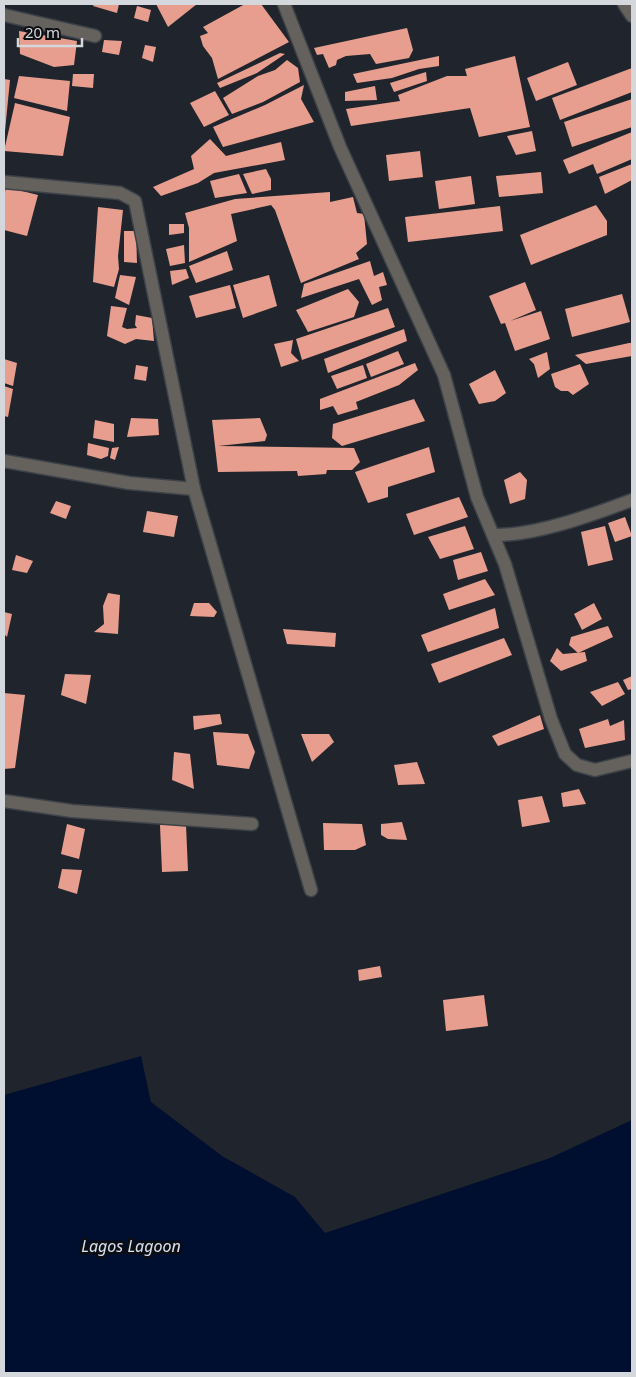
<svg xmlns="http://www.w3.org/2000/svg" width="636" height="1377" font-family="'Noto Sans',sans-serif">
  <style>
    .water { fill: #000e30 }
    .building { fill: #e89e8e }
    .lines { fill: none; stroke-linecap: round; stroke-linejoin: round }
    .minor-casing { stroke: #3d4249; stroke-width: 15 }
    .minor { stroke: #65625e; stroke-width: 12 }
    .labels { text-anchor: middle; dominant-baseline: central; stroke-width: 5; stroke-linejoin: round; paint-order: stroke }
    .water-label { font-size: 16px; font-style: italic; fill: #d7e2f2; stroke: #0c0e12 }
  </style>
  <rect width="100%" height="100%" fill="#20252d"/>
  <polygon class="water" points="141,1056 151,1102 222,1156 295,1197 325,1233 550,1158 632,1120 632,1373 4,1373 4,1095"/>
  <g class="building">
    <polygon points="94,4 119,4 117,13 93,6"/>
    <polygon points="156,4 197,4 168,27"/>
    <polygon points="245,4 261,4 289,42 218,79 212,58 203,46 200,36 208,33 203,27"/>
    <polygon points="137,6 151,10 148,22 134,18"/>
    <polygon points="407,28 413,50 409,58 376,64 370,54 346,56 337,60 336,65 329,68 323,54 317,55 314,48"/>
    <polygon points="19,31 77,41 74,65 54,67 20,54"/>
    <polygon points="104,40 122,41 119,55 102,52"/>
    <polygon points="145,45 156,47 153,62 142,58"/>
    <polygon points="280,53 285,54 257,73 220,88 217,83"/>
    <polygon points="439,56 439,66 419,69 392,78 357,83 353,74"/>
    <polygon points="515,56 530,127 479,137 470,108 351,126 346,109 400,101 398,95 447,76 467,76 465,69"/>
    <polygon points="287,60 298,68 300,82 263,102 232,114 223,98 258,76 275,70"/>
    <polygon points="568,62 577,85 536,101 527,78"/>
    <polygon points="632,68 632,92 560,120 552,98"/>
    <polygon points="426,72 427,81 394,92 390,83"/>
    <polygon points="73,74 94,74 93,88 72,86"/>
    <polygon points="19,76 70,81 67,111 14,98"/>
    <polygon points="4,79 10,80 5,131 4,131"/>
    <polygon points="304,85 301,99 314,122 223,147 213,127 265,105"/>
    <polygon points="375,86 377,100 345,101 345,92"/>
    <polygon points="215,91 229,115 204,127 190,103"/>
    <polygon points="632,99 632,127 572,147 564,122"/>
    <polygon points="15,103 70,117 63,156 4,151"/>
    <polygon points="532,131 536,151 516,155 507,136"/>
    <polygon points="632,132 632,159 597,174 593,164 569,174 563,160"/>
    <polygon points="210,139 226,156 281,142 285,160 214,173 198,183 161,196 153,187 194,169 191,156"/>
    <polygon points="420,151 423,177 389,181 386,155"/>
    <polygon points="632,164 632,180 605,194 599,177"/>
    <polygon points="266,169 271,179 271,190 252,194 243,174"/>
    <polygon points="541,172 543,193 499,197 496,176"/>
    <polygon points="239,174 247,193 215,198 210,181"/>
    <polygon points="471,176 475,204 439,209 435,181"/>
    <polygon points="6,187 38,195 27,236 4,230 4,197"/>
    <polygon points="330,192 330,202 353,197 357,213 364,214 367,244 356,253 359,259 301,283 275,210 271,205 231,214 237,241 189,262 189,228 185,213 235,199"/>
    <polygon points="596,205 607,221 607,235 531,265 520,235"/>
    <polygon points="500,206 503,231 408,242 405,217"/>
    <polygon points="98,207 123,210 118,256 119,269 114,287 93,282"/>
    <polygon points="169,224 184,224 184,233 169,235"/>
    <polygon points="124,231 136,231 137,263 124,262"/>
    <polygon points="184,245 185,263 170,266 166,249"/>
    <polygon points="227,251 233,270 196,283 189,266"/>
    <polygon points="370,261 374,276 383,272 387,285 379,287 382,300 372,305 359,279 301,298 304,284"/>
    <polygon points="186,269 189,278 172,285 170,271"/>
    <polygon points="120,275 136,277 129,305 115,298"/>
    <polygon points="269,275 277,306 243,318 233,285"/>
    <polygon points="525,282 536,310 510,321 541,311 550,339 515,351 505,323 501,324 489,296"/>
    <polygon points="230,285 236,308 196,318 189,296"/>
    <polygon points="348,289 359,302 354,317 308,332 296,310"/>
    <polygon points="622,294 630,322 572,337 565,309"/>
    <polygon points="111,306 127,308 122,327 127,329 137,328 135,325 136,315 152,318 154,341 136,339 125,344 107,336"/>
    <polygon points="388,308 395,327 302,360 296,339"/>
    <polygon points="404,329 407,341 328,373 324,359"/>
    <polygon points="293,340 291,353 299,361 281,367 274,344"/>
    <polygon points="629,343 632,343 632,356 586,364 575,355"/>
    <polygon points="398,351 404,364 371,377 366,364"/>
    <polygon points="547,352 550,369 538,378 534,364 529,359"/>
    <polygon points="4,359 17,363 13,386 4,383"/>
    <polygon points="415,363 418,370 399,385 356,402 358,409 338,415 333,406 320,410 320,399"/>
    <polygon points="580,364 589,384 573,395 568,391 561,391 555,387 551,374"/>
    <polygon points="136,365 148,367 146,381 134,379"/>
    <polygon points="363,365 367,378 337,389 331,376"/>
    <polygon points="495,370 506,393 495,401 479,404 469,384"/>
    <polygon points="4,386 13,389 8,417 4,416"/>
    <polygon points="414,399 425,421 342,446 332,438 333,424"/>
    <polygon points="131,418 158,419 159,435 127,437"/>
    <polygon points="260,418 267,435 265,441 218,446 354,448 360,462 352,470 327,470 326,474 298,476 297,471 218,472 212,420"/>
    <polygon points="95,420 114,424 114,442 93,438"/>
    <polygon points="88,443 109,448 108,456 101,459 87,455"/>
    <polygon points="119,447 115,460 110,458 112,448"/>
    <polygon points="429,447 435,472 388,487 388,497 368,503 355,472"/>
    <polygon points="520,472 527,480 525,499 510,504 504,480"/>
    <polygon points="459,497 468,517 414,535 406,514"/>
    <polygon points="56,501 71,506 66,519 50,513"/>
    <polygon points="147,511 178,516 174,537 143,532"/>
    <polygon points="625,517 632,536 615,542 608,523"/>
    <polygon points="465,526 474,549 440,559 428,537"/>
    <polygon points="605,526 613,560 588,566 581,532"/>
    <polygon points="481,552 488,571 458,580 453,560"/>
    <polygon points="16,555 33,561 27,573 12,570"/>
    <polygon points="485,579 495,595 449,610 443,594"/>
    <polygon points="108,593 120,595 118,634 94,632 104,624 103,606"/>
    <polygon points="194,603 209,603 217,612 214,617 190,616"/>
    <polygon points="594,603 602,619 582,630 574,614"/>
    <polygon points="495,608 499,628 428,652 421,635"/>
    <polygon points="4,612 12,614 7,637 4,634"/>
    <polygon points="608,626 613,637 578,653 569,645 571,637"/>
    <polygon points="283,629 336,633 335,647 287,644"/>
    <polygon points="504,638 512,655 439,683 431,664"/>
    <polygon points="557,648 563,654 585,652 587,661 561,671 550,661"/>
    <polygon points="65,674 91,675 86,704 61,695"/>
    <polygon points="632,676 632,689 628,690 623,680"/>
    <polygon points="618,682 625,694 602,706 590,692"/>
    <polygon points="4,693 25,695 15,768 4,769"/>
    <polygon points="220,714 222,724 194,730 193,716"/>
    <polygon points="540,715 544,729 498,746 492,736"/>
    <polygon points="608,719 610,726 624,720 625,740 585,748 579,729"/>
    <polygon points="213,732 248,734 255,752 249,769 217,765"/>
    <polygon points="301,734 329,734 334,742 312,762"/>
    <polygon points="174,752 190,754 194,789 172,780"/>
    <polygon points="417,762 425,784 398,785 394,765"/>
    <polygon points="579,789 586,804 563,807 561,793"/>
    <polygon points="542,796 550,822 522,827 518,800"/>
    <polygon points="402,822 407,840 388,839 381,835 381,824"/>
    <polygon points="323,823 362,824 366,845 355,850 324,850"/>
    <polygon points="67,824 85,829 79,859 61,854"/>
    <polygon points="160,825 186,825 188,871 162,872"/>
    <polygon points="62,869 82,870 77,894 58,888"/>
    <polygon points="380,966 382,977 359,981 358,970"/>
    <polygon points="484,995 488,1026 446,1031 443,1000"/>
  </g>
  <g class="lines">
    <defs>
      <g id="minor">
        <polyline points="284,4 340,147 444,375 477,497 505,564 551,719 565,754 577,765 595,770 632,761"/>
        <polyline points="624,4 632,16"/>
        <polyline points="4,15 95,36"/>
        <polyline points="4,182 120,193 135,201 194,489 311,890"/>
        <polyline points="4,461 129,483 194,489"/>
        <path d="M493,535C535,536 592,515 632,500"/>
        <polyline points="4,801 72,811 252,824"/>
      </g>
    </defs>
    <use href="#minor" class="minor-casing"/>
    <use href="#minor" class="minor"/>
  </g>
  <g class="labels">
    <g class="water-label">
      <text x="131" y="1246">Lagos Lagoon</text>
    </g>
  </g>
  <rect width="636" height="1377" fill="none" stroke="#d4d8dd" stroke-width="10"/>
  <path d="M18 38v8h64v-8" fill="none" stroke="#d4d8dd" stroke-width="2.5"/>
  <text x="25" y="38" font-size="15" fill="#d4d8dd" stroke="#0c0e12" stroke-width="4" paint-order="stroke">20 m</text>
</svg>
